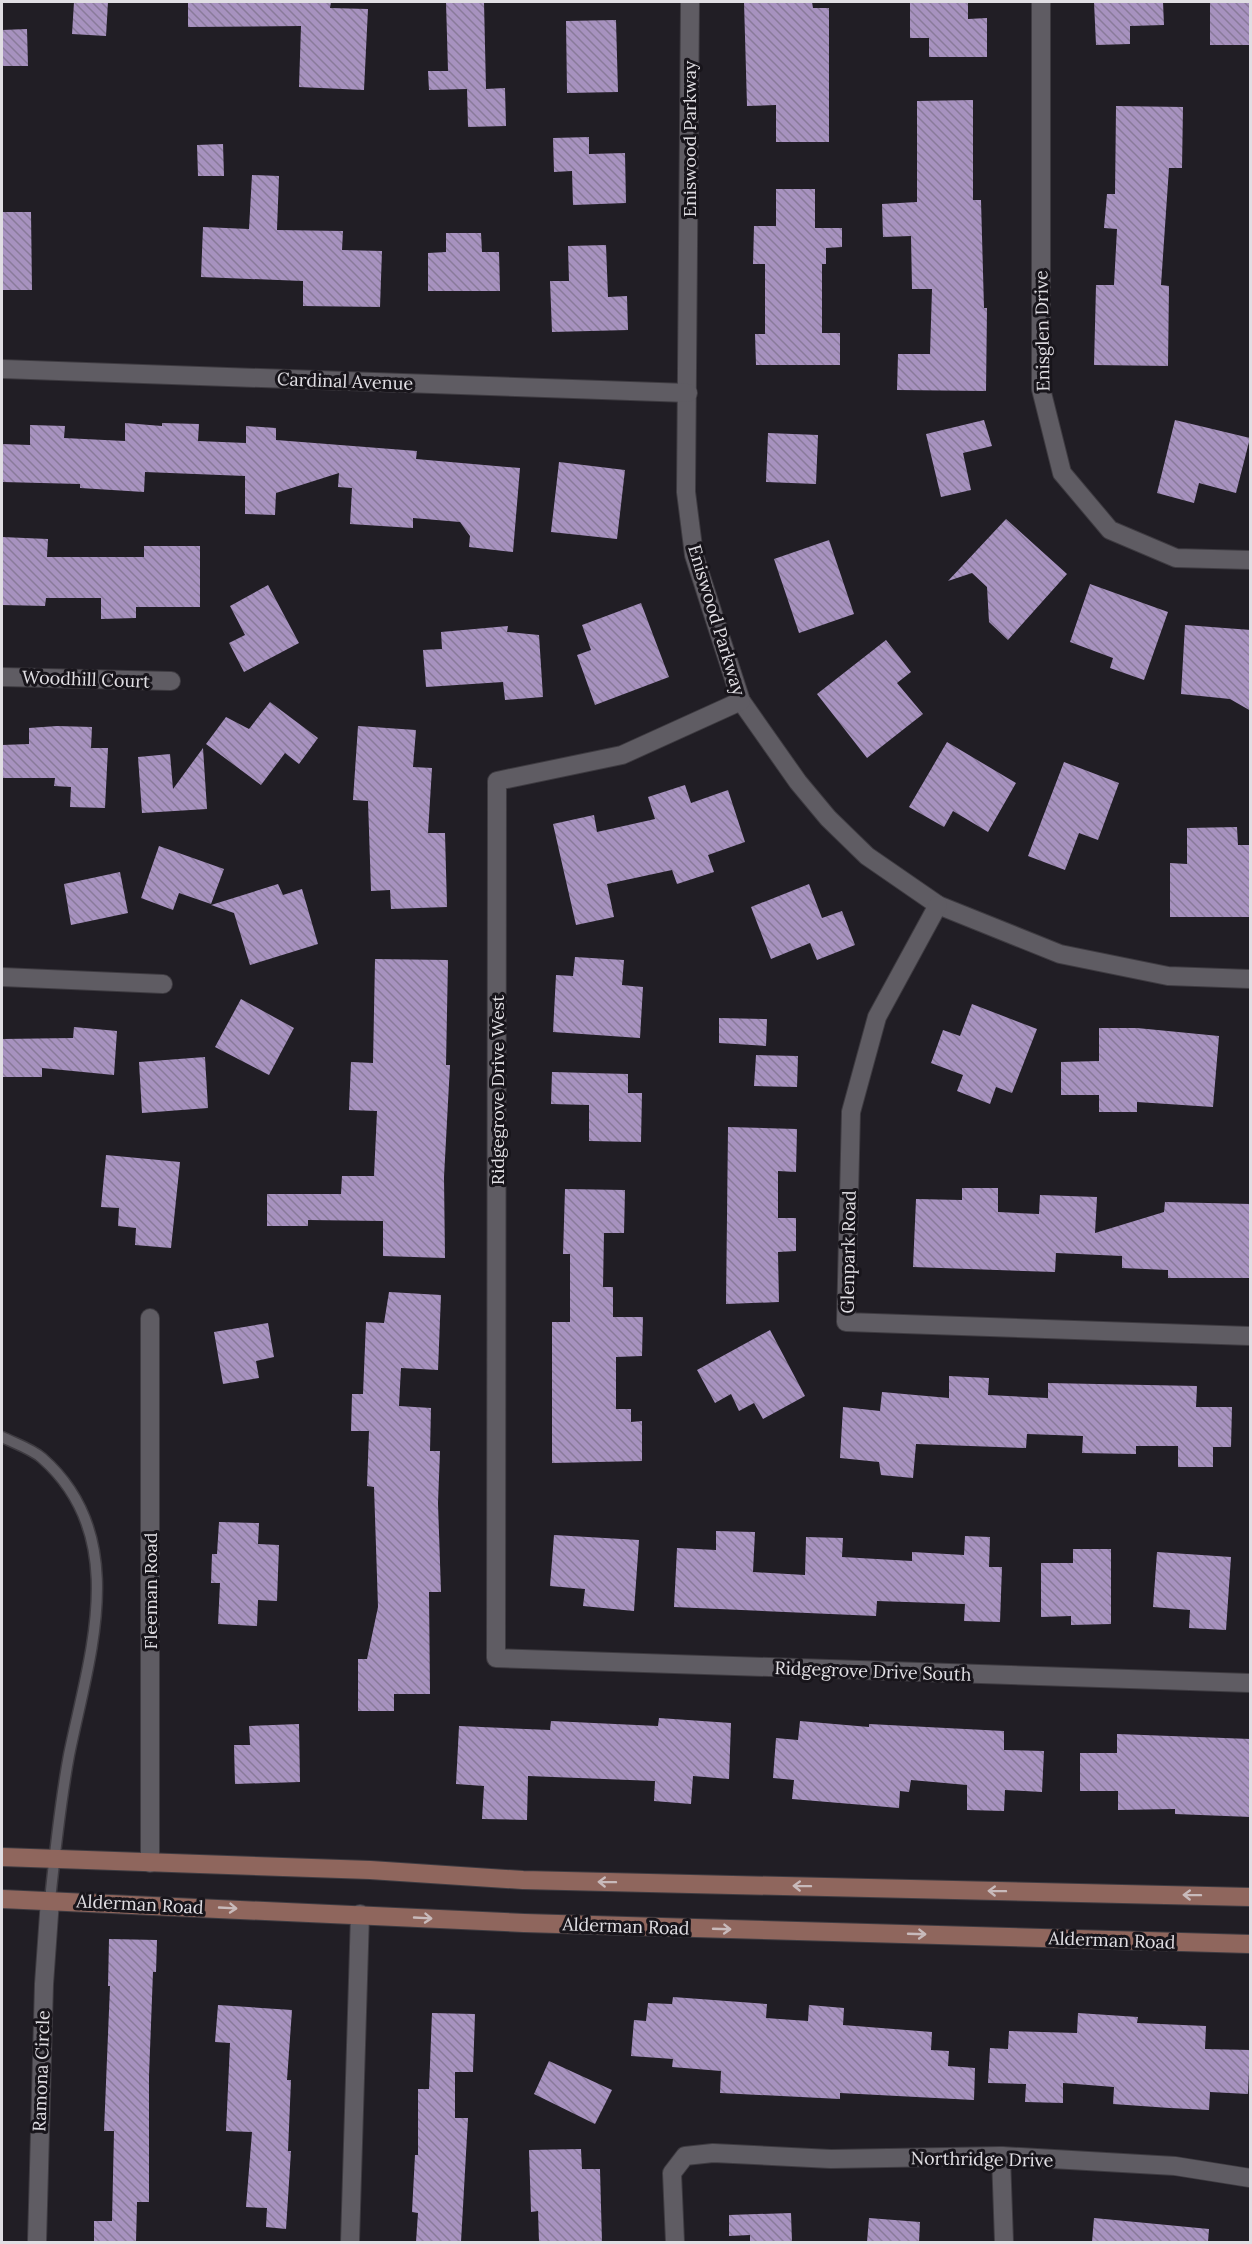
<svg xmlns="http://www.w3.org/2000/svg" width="1252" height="2244" font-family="Lora,serif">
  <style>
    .building { fill: url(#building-back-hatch) }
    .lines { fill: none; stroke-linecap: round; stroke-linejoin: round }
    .lane-casing { stroke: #3e3b41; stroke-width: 13 }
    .street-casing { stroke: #3e3b41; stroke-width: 20 }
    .secondary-casing { stroke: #3e3b41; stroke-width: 20 }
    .lane { stroke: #5f5c63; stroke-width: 10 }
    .street { stroke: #5f5c63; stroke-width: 18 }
    .secondary { stroke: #8f665d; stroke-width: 18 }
    .oneway { stroke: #c8babb }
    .labels { text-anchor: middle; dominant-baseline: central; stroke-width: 6; stroke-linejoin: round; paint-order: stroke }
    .street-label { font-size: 18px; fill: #e0dee3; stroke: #18151b }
  </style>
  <defs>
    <pattern id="building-back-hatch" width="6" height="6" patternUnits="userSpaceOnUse" patternTransform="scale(1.5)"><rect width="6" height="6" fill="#a792bf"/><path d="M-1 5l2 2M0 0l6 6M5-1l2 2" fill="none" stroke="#897a9a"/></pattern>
  </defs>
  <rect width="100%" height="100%" fill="#211e25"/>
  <g class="building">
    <polygon points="74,2 108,2 106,36 72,34"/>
    <polygon points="188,2 331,2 330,8 368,9 364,90 299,87 301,26 188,27"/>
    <polygon points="446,2 484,2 486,89 505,88 506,126 468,127 467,89 429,90 428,71 448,71"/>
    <polygon points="744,2 812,2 813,8 829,8 829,142 776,142 776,105 747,106"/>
    <polygon points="910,2 968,2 968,19 987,18 987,57 929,57 929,38 910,38"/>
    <polygon points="1094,2 1163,2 1164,25 1130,26 1130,44 1096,45"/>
    <rect x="1210" y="2" width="41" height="43"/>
    <polygon points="616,20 618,92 567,93 566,21"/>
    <polygon points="27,29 28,66 2,66 2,30"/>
    <polygon points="973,100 973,200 981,200 984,308 987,308 986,391 897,390 898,354 930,354 932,289 912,289 911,236 883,237 882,204 917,202 917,101"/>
    <polygon points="1116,106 1183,107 1182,168 1169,168 1161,285 1169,286 1168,366 1094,365 1096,285 1114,285 1117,229 1104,228 1107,194 1115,194"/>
    <polygon points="589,137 589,154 625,153 626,203 573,205 572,171 554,172 553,138"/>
    <polygon points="223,144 224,176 198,176 197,145"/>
    <polygon points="252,175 279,176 277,230 343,231 342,250 382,251 380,307 303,306 303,281 201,277 203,227 249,229"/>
    <polygon points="776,189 815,189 815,228 842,228 842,247 826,248 826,264 822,264 822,333 840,333 840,365 756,365 755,334 765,334 765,264 753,264 754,226 776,226"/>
    <polygon points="2,212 31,212 32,290 2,290"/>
    <polygon points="446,233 481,233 482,252 499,252 500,291 428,291 428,253 446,252"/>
    <polygon points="606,245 608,297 627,296 628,330 552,332 550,281 569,281 568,246"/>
    <polygon points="984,420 992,446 963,453 971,490 941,497 926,434"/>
    <polygon points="1175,420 1250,438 1236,493 1199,483 1194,503 1157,493"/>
    <polygon points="125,423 162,426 162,423 199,424 198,441 246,443 246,426 276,428 276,440 417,451 416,459 520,468 513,552 469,547 470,536 460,522 413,518 413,528 350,524 352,488 338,487 339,473 276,493 275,515 245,514 245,476 145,472 144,492 80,488 80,484 2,482 2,444 30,445 30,425 65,426 64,438 125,441"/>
    <polygon points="768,433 818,435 816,484 766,482"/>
    <polygon points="559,462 625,470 617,539 551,532"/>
    <polygon points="1006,519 1067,574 1008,640 989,622 987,587 972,573 948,581"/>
    <polygon points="2,537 48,539 47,557 144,557 144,546 200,546 200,607 136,607 136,618 101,619 101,598 46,598 45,606 2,605"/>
    <polygon points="829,540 854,614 799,633 774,559"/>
    <polygon points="1090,584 1168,612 1144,680 1110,668 1113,658 1070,642"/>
    <polygon points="268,585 299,643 244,672 229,643 245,635 230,606"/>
    <polygon points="641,603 669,677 595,705 577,655 591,650 582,625"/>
    <polygon points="1185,625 1251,630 1251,711 1230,699 1181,694"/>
    <polygon points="508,626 507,632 539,635 543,697 505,700 503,682 426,687 423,650 442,649 441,632"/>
    <polygon points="886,640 911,672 897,683 923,714 867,758 817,694"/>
    <polygon points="270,702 318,738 299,764 285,753 261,785 206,744 226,717 249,729"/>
    <polygon points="57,726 92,727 91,748 108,748 105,808 70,807 71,787 54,786 55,778 2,778 2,745 29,744 29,728"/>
    <polygon points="358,726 416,730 413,767 432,768 428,833 445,833 447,907 391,909 390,890 371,891 368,801 353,800"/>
    <polygon points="947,742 1016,783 988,832 953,811 944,827 909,807"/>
    <polygon points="203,748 207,809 142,813 138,757 170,754 173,789"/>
    <polygon points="1064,762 1119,783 1098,840 1079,833 1065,870 1028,856"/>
    <polygon points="685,785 691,803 728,790 745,842 708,855 714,872 677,884 672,870 607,884 614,917 576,925 553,824 594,815 597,832 655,819 648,797"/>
    <polygon points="1237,827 1238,845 1251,845 1251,917 1170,917 1170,863 1187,864 1187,828"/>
    <polygon points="159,846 224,869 211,904 179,893 173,910 141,898"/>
    <polygon points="120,872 128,913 71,925 64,884"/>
    <polygon points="278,884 283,895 302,889 318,944 250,965 234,913 211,905"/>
    <polygon points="809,884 822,918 842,911 855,945 817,960 810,943 771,959 751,907"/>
    <polygon points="575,957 624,960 622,985 643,987 640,1038 553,1032 556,975 573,976"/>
    <polygon points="375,959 448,960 446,1065 450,1065 444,1177 445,1258 383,1256 383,1221 308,1220 308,1226 267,1226 267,1194 341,1194 342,1176 374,1176 377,1111 349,1110 351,1062 373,1063"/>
    <polygon points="241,999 294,1028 269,1075 215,1047"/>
    <polygon points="972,1004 1037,1029 1012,1093 996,1087 990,1104 957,1091 963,1075 931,1063 943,1030 960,1036"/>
    <polygon points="719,1018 767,1019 766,1046 719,1043"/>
    <polygon points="74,1027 117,1031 114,1075 42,1068 42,1077 2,1077 2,1039 73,1038"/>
    <polygon points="1099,1028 1137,1028 1219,1036 1213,1107 1137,1102 1137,1112 1099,1112 1099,1095 1061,1095 1061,1062 1099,1061"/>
    <polygon points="756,1055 798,1056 797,1087 754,1086"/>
    <polygon points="205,1057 208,1108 142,1113 139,1062"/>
    <polygon points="552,1072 628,1074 628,1093 642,1093 641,1142 589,1141 589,1105 551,1104"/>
    <polygon points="728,1127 797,1129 796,1172 778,1171 778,1218 796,1218 796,1251 778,1252 779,1302 726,1304"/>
    <polygon points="106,1155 180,1162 171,1248 135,1245 136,1228 118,1226 119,1208 101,1207"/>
    <polygon points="962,1188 998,1188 998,1212 1039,1214 1040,1195 1097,1197 1095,1233 1164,1212 1165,1202 1251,1204 1251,1278 1168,1278 1168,1270 1122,1268 1122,1256 1056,1253 1055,1272 913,1267 916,1199 962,1200"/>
    <polygon points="565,1189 625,1190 624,1233 604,1233 603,1287 613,1287 613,1317 643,1317 642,1356 616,1357 616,1409 631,1409 631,1422 642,1421 642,1461 552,1463 552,1322 570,1322 570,1254 563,1254"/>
    <polygon points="389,1292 441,1295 438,1370 401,1368 399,1406 431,1408 430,1451 440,1451 438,1503 441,1592 429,1592 430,1694 394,1694 394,1711 358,1711 358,1659 367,1659 378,1607 374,1487 367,1486 369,1431 351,1431 352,1394 363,1394 366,1322 384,1323"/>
    <polygon points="268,1323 274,1357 256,1361 259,1378 223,1384 214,1332"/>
    <polygon points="770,1330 805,1396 763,1419 754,1403 739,1411 731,1394 715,1403 697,1370"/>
    <polygon points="949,1376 989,1378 988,1395 1048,1398 1048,1383 1197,1386 1196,1407 1232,1407 1231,1447 1213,1447 1213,1467 1178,1467 1178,1446 1136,1446 1136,1454 1082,1453 1083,1436 1027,1434 1026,1448 916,1444 913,1478 881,1475 879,1462 840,1458 843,1407 880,1411 882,1392 949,1398"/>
    <polygon points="219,1522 259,1523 258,1544 279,1545 277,1601 258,1600 257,1626 218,1624 220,1583 211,1583 212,1554 217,1554"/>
    <polygon points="716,1531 755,1532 753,1572 805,1575 806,1537 843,1538 842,1557 912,1561 912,1552 964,1555 965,1536 990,1537 989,1567 1002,1567 1000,1622 964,1621 965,1604 877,1601 876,1616 674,1607 677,1548 716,1550"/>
    <polygon points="554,1535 639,1540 634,1611 583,1606 585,1589 550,1586"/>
    <polygon points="1073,1549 1111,1549 1111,1624 1071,1625 1071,1616 1041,1617 1041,1563 1073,1563"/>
    <polygon points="1157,1552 1231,1557 1226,1630 1189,1628 1190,1610 1153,1607"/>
    <polygon points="659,1718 731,1723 729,1779 693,1776 691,1804 654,1801 655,1781 528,1776 527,1820 482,1819 484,1786 456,1784 459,1726 550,1730 551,1721 658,1726"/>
    <polygon points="800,1721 869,1727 869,1724 1004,1731 1004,1750 1044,1751 1042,1792 1005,1790 1004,1811 967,1810 967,1785 911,1780 909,1792 900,1791 899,1808 792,1799 794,1780 773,1778 776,1738 798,1740"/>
    <polygon points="299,1724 300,1782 235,1784 234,1745 250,1745 249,1726"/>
    <polygon points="1117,1734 1251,1739 1251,1817 1175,1814 1175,1809 1118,1810 1118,1791 1080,1791 1080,1753 1117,1753"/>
    <polygon points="109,1939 157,1940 156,1972 153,1972 149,2076 149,2202 137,2202 136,2242 94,2242 94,2221 112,2221 114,2131 104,2131 110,1986 108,1986"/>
    <polygon points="673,1997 767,2004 766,2018 808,2021 809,2005 844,2008 843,2025 932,2032 931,2050 949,2051 948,2066 975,2068 974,2100 840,2093 840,2099 720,2093 721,2071 672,2067 673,2059 631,2056 634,2020 646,2021 648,2003 672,2004"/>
    <polygon points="218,2005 292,2010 287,2080 291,2080 288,2151 291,2151 286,2229 266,2227 267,2208 246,2207 252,2132 226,2131 230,2043 215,2042"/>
    <polygon points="432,2013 475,2014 473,2072 455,2072 455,2118 468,2118 461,2242 416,2242 418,2213 412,2212 415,2155 418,2155 418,2089 429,2089"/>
    <polygon points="1078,2013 1138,2017 1137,2023 1206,2026 1205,2049 1250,2050 1248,2094 1210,2092 1209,2110 1170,2108 1113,2104 1114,2087 1063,2083 1063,2103 1025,2102 1026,2084 988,2083 990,2048 1008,2049 1009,2031 1077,2033"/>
    <polygon points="549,2061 612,2090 595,2124 534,2094"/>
    <polygon points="581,2149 582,2169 600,2169 602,2242 539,2242 538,2211 531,2212 529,2150"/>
    <polygon points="791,2213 792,2242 750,2242 750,2235 729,2236 729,2215"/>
    <polygon points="869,2218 920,2222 919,2242 867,2242"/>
    <polygon points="1094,2218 1209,2229 1208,2242 1092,2242"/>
  </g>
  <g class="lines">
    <defs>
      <path id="lane" d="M2,1437C14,1443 32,1449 42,1458C132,1537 89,1656 69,1755C60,1803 55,1852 50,1900"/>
      <g id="street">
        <polyline points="690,2 686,492 694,555 741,701 798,782 828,818 867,856 938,905 1060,954 1168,976 1250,979"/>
        <polyline points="1041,2 1041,389 1062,473 1110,530 1176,558 1250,560"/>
        <polyline points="2,369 688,393"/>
        <polyline points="2,677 171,681"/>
        <polyline points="741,701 622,755 497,781 496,1658 1250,1683"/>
        <polyline points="938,905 877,1017 851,1112 846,1322 1250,1336"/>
        <polyline points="2,977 163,984"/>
        <polyline points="150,1863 150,1318"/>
        <polyline points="1001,2156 1004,2242"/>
        <polyline points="37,2242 44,1984 50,1900"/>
        <polyline points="350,2242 360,1914"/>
        <polyline points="675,2242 672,2173 685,2156 713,2153 831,2159 1001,2156 1175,2166 1250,2178"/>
      </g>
      <g id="secondary">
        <polyline points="2,1857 370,1870 523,1880 1250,1897"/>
        <polyline points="2,1899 524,1923 1250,1944"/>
      </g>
    </defs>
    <use href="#lane" class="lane-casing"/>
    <use href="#street" class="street-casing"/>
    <use href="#secondary" class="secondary-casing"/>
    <use href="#lane" class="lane"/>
    <use href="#street" class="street"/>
    <use href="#secondary" class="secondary"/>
  </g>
  <defs><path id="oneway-shaft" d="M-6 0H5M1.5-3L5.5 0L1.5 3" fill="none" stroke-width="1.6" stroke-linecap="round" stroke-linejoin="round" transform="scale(1.5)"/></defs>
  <g class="oneway">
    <use href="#oneway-shaft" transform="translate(607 1882) rotate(-179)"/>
    <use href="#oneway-shaft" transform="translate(802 1886) rotate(-179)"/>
    <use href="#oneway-shaft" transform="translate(997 1891) rotate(-179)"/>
    <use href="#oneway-shaft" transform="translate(1192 1895) rotate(-179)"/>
    <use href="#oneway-shaft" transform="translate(228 1908) rotate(3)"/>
    <use href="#oneway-shaft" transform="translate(423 1918) rotate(3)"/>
    <use href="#oneway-shaft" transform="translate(722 1929) rotate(2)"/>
    <use href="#oneway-shaft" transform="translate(917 1934) rotate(2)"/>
  </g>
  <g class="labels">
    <g class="street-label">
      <text transform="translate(689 139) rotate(-90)">Eniswood Parkway</text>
      <text transform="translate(1042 331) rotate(-91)">Enisglen Drive</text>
      <text transform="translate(345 381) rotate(2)">Cardinal Avenue</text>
      <text transform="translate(717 620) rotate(73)">Eniswood Parkway</text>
      <text transform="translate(86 679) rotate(2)">Woodhill Court</text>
      <text transform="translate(497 1090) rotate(-90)">Ridgegrove Drive West</text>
      <text transform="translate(848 1252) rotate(-89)">Glenpark Road</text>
      <text transform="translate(150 1591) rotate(-90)">Fleeman Road</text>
      <text transform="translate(873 1671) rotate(2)">Ridgegrove Drive South</text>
      <text transform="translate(140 1904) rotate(3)">Alderman Road</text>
      <text transform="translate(626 1926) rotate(2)">Alderman Road</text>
      <text transform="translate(1112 1940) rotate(2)">Alderman Road</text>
      <text transform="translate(41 2071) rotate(-88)">Ramona Circle</text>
      <text transform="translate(982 2159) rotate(1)">Northridge Drive</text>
    </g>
  </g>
  <rect width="1252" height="2244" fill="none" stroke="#e0dee3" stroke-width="6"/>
</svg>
